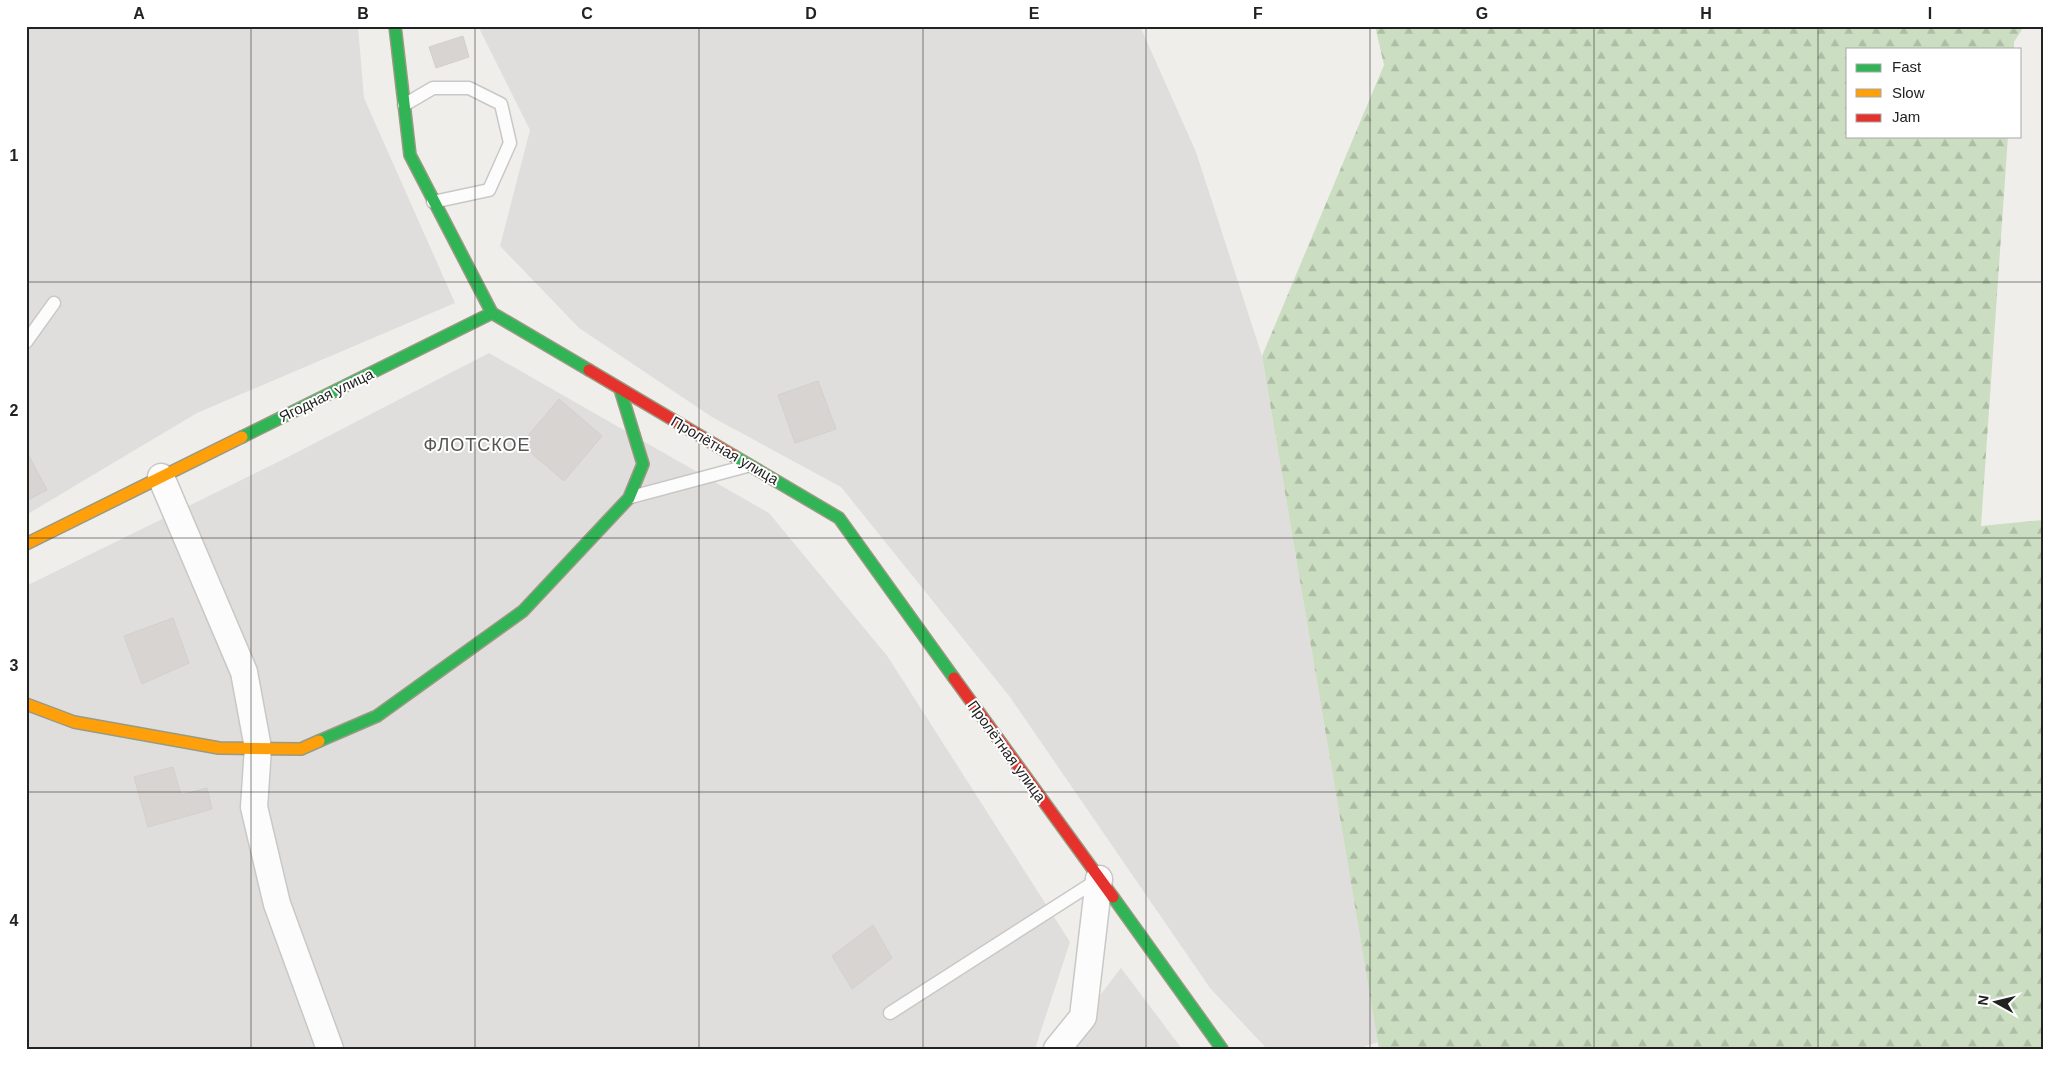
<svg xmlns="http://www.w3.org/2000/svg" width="2069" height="1075" font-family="Helvetica,sans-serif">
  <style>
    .residential { fill: #dfdedc }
    .forest { fill: url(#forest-firs) }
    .building { fill: #d7d4d2; stroke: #d3d0cc }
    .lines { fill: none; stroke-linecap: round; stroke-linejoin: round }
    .lane-casing { stroke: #c9c8c7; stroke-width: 15 }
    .street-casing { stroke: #c9c8c7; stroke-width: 29 }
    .fast-casing { stroke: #999a82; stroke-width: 14 }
    .slow-casing { stroke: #999a82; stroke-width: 14 }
    .jam-casing { stroke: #999a82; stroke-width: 14 }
    .lane { stroke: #fdfcfc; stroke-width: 12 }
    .street { stroke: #fdfcfc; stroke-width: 26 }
    .fast { stroke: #30b455; stroke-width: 11 }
    .slow { stroke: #ff9f0a; stroke-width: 11 }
    .jam { stroke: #e5322d; stroke-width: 11 }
    .grid { fill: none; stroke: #222; stroke-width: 1; stroke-opacity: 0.55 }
    .labels { text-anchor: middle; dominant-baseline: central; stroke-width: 4; stroke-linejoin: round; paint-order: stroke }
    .street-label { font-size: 15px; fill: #222; stroke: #fff }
    .quarter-label { font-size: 18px; letter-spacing: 1px; fill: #555; stroke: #fff }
    .neatline { fill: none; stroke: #222; stroke-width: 2 }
    .grid-label { font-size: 16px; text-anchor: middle; font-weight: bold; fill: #222 }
  </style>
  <defs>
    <pattern id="forest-firs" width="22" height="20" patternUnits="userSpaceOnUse" patternTransform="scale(1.25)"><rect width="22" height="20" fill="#cbdec1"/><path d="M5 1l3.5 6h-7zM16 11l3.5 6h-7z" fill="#aebea6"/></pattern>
  </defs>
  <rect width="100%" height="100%" fill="#f0eeeb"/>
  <g class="residential">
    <polygon points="26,26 358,26 364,98 455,303 197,413 26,515"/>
    <polygon points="478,26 1140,26 1196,152 1262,356 1378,1042 1357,1049 1267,1049 1210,988 1010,697 841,487 712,417 579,328 500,246 530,130"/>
    <polygon points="489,353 769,513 888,657 1070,942 1035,1049 26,1049 26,586 284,459"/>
    <polygon points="1121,968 1182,1049 1059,1049"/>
  </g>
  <polygon class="forest" points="1375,26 2024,26 2014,42 2014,49 1848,49 1848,136 2008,136 1981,526 2043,520 2043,1049 1379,1049 1262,356 1384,65"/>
  <g class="building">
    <polygon points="463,36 469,57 436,68 429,47"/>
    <polygon points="818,381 836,429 795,443 778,395"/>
    <polygon points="559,399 602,436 564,481 521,444"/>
    <polygon points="28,454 47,490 26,501 26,455"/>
    <polygon points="173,618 189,663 142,684 124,636"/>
    <polygon points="173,767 181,795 207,788 212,809 148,827 134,777"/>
    <polygon points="873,925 892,958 852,989 832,956"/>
  </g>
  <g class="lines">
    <defs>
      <g id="lane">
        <polyline points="404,105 433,88 469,88 501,104 510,143 489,190 433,202"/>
        <polyline points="26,342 54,303"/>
        <polyline points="631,497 747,466"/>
        <polyline points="890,1013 1099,879"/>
      </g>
      <g id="street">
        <polyline points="161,477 244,672 258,748 254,807 277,904 330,1049"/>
        <polyline points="1057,1049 1083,1017 1099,879"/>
      </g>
      <g id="fast">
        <polyline points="395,26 410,155 492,313 589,370"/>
        <polyline points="242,437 492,313"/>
        <polyline points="734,456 839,518 954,678"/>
        <polyline points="319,741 377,716 523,611 629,498 643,464 620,389"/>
        <polyline points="1113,897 1222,1049"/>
      </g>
      <g id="slow">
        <polyline points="26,544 242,437"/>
        <polyline points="26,704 74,722 219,748 301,749 319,741"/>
      </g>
      <g id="jam">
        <polyline points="589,370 734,456"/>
        <polyline points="954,678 1113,897"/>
      </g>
    </defs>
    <use href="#lane" class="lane-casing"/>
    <use href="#street" class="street-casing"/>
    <use href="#fast" class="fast-casing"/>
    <use href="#slow" class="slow-casing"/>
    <use href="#jam" class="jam-casing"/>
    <use href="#lane" class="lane"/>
    <use href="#street" class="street"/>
    <use href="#fast" class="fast"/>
    <use href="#slow" class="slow"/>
    <use href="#jam" class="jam"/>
  </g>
  <path class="grid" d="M251,26V1049M475,26V1049M699,26V1049M923,26V1049M1146,26V1049M1370,26V1049M1594,26V1049M1818,26V1049M26,282H2043M26,538H2043M26,792H2043"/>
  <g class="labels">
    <g class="street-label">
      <text transform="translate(326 395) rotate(-26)">Ягодная улица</text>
      <text transform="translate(725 450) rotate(30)">Пролётная улица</text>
      <text transform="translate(1007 751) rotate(54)">Пролётная улица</text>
    </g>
    <g class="quarter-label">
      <text x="477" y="445">ФЛОТСКОЕ</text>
    </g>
  </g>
  <rect width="2069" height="1075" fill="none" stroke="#ffffff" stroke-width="55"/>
  <rect x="1846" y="48" width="175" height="90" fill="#ffffff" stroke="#a7a7a7"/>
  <rect x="1856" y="64" width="25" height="8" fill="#30b455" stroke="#a7a7a7"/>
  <text x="1892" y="72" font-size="15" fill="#222222">Fast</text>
  <rect x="1856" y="89" width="25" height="8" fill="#ff9f0a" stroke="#a7a7a7"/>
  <text x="1892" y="98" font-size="15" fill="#222222">Slow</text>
  <rect x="1856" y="114" width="25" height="8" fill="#e5322d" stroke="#a7a7a7"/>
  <text x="1892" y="122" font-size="15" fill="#222222">Jam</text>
  <g transform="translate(1996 1002) rotate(278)" stroke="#ffffff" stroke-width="4" paint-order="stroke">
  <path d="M0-4L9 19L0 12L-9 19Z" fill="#222222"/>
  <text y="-8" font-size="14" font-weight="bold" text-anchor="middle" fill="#222222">N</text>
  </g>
  <rect x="28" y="28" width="2014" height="1020" class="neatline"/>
  <g class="grid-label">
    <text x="139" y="19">A</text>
    <text x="363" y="19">B</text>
    <text x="587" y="19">C</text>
    <text x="811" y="19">D</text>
    <text x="1034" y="19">E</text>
    <text x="1258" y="19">F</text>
    <text x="1482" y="19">G</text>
    <text x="1706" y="19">H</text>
    <text x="1930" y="19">I</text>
    <text x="14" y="161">1</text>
    <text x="14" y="416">2</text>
    <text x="14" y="671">3</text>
    <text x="14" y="926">4</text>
  </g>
</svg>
